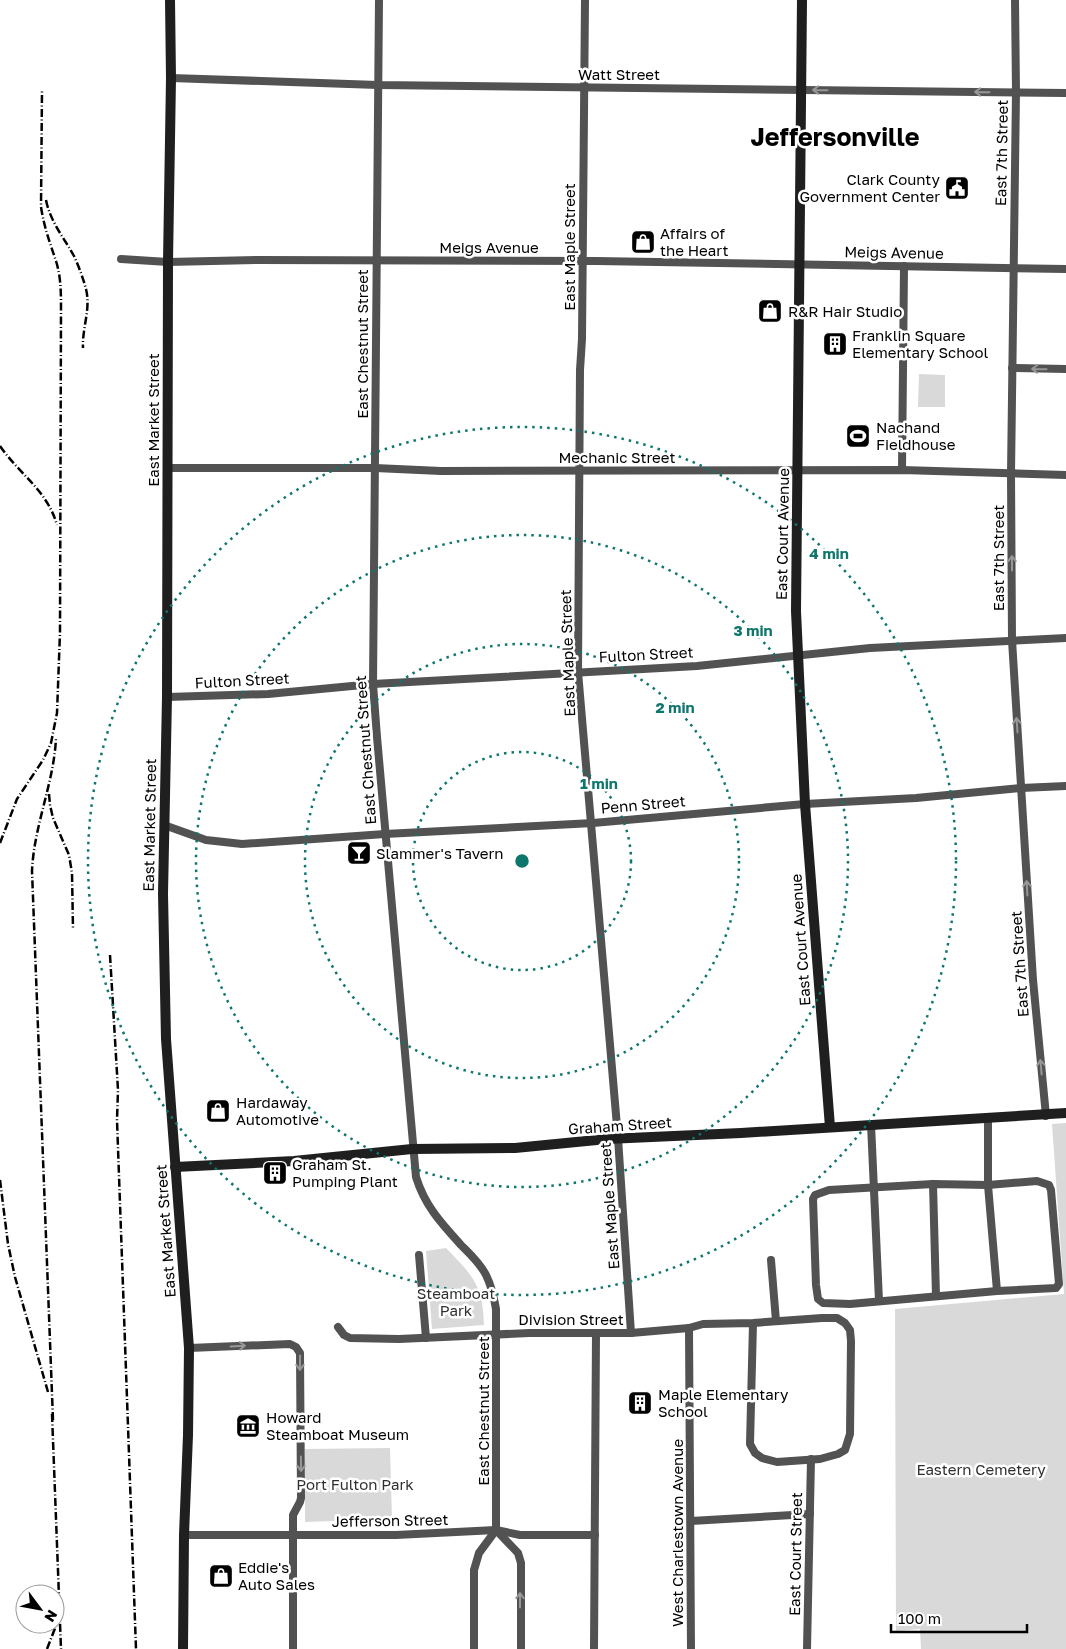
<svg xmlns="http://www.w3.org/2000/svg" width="1066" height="1649" font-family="'Golos Text',sans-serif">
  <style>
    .green { fill: #d9d9d9 }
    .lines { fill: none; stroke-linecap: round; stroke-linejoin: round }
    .street { stroke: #525252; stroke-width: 8 }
    .secondary { stroke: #1f1f1f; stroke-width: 10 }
    .rail { stroke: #000; stroke-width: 2.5; stroke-dasharray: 8 2.5 1 2.5; stroke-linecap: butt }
    .oneway { stroke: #979797 }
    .ring { fill: none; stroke: #0f766e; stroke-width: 2.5; stroke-dasharray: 2.5 5 }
    .labels { text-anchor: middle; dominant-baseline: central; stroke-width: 5; stroke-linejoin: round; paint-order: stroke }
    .street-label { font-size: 15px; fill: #000; stroke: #fff }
    .poi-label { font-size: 15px; fill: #000; stroke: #fff; text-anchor: start }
    .park-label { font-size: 15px; fill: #303030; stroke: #fff }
    .town-label { font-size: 25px; font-weight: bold; fill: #000; stroke: #fff }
    .centre { fill: #0f766e; stroke: #fff; stroke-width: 2.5 }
    .ring-label { font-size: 15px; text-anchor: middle; font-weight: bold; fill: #0f766e; stroke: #fff; stroke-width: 5; stroke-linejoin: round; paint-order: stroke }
  </style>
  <rect width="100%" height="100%" fill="#fff"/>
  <g class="green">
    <polygon points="919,374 945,375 945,407 918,407"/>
    <polygon points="1066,1123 1066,1649 921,1649 920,1629 896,1631 895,1309 1064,1294 1052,1124"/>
    <path d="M446,1248C473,1276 483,1285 484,1325L432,1329L426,1251Z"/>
    <polygon points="390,1448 392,1519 305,1522 305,1449"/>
  </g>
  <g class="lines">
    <g class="street">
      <path d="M379,0L373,684L377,737L416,1177C425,1206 441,1223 461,1245C470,1254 480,1263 486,1275C491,1285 494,1297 496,1309V1530"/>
      <polyline points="585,0 582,339 580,370 578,672 618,1138 631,1333"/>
      <polyline points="1015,0 1016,92 1011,474 1012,640 1033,980 1046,1116"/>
      <polyline points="171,78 378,85 1066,93"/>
      <polyline points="121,259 168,262 259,260 596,261 1066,269"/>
      <polyline points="1012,368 1066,369"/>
      <polyline points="168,468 375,468 441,471 902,470 1066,475"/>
      <polyline points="902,470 904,266"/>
      <polyline points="167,697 268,694 373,684 697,666 870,648 1066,638"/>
      <polyline points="164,825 206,840 242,844 385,834 593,823 805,804 916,798 1021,788 1066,786"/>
      <polyline points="988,1118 988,1185 997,1291"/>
      <polyline points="871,1124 879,1301"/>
      <polygon points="1037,1181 1049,1185 1051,1190 1059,1284 1056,1288 997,1291 850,1304 823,1303 818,1299 816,1285 813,1199 815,1195 829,1190 933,1184 988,1185"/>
      <polyline points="933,1184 936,1296"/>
      <polyline points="419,1255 426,1338"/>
      <polyline points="771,1260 776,1321"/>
      <polyline points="338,1327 344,1335 350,1338 399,1339 529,1333 631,1333 689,1328 703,1324 753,1323 822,1318 837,1318 845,1323 850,1330 851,1341 850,1434 845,1450 838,1454 820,1459 777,1462 762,1458 755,1453 750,1444 753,1323"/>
      <polyline points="689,1328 691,1649"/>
      <polyline points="189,1348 290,1344 296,1347 300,1353 301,1498 300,1502 293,1515 293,1649"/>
      <polyline points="691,1521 810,1514"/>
      <polyline points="496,1530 518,1553 521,1563 521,1649"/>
      <polyline points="184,1535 396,1535 496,1530 520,1535 595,1535"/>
      <polyline points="474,1649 474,1570 479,1553 496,1530"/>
      <polyline points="594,1649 596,1333"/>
      <polyline points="807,1649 811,1459"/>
    </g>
    <g class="secondary">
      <polyline points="170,0 171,78 168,262 167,697 163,894 166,1039 189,1348 188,1435 184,1535 183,1649"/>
      <polyline points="802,0 796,611 805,804 830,1127"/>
      <polyline points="175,1167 294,1161 412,1149 515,1148 607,1139 741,1133 1066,1113"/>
    </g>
    <g class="rail">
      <path d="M46,200C50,221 64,238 74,256C79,267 83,278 86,289C91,309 82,328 83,348"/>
      <path d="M0,446C20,475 47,490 57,525"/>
      <polyline points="49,794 50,805 53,818 69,855 72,873 73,929"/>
      <path d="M0,843L17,799L43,760L51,743L57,713L60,632L61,309C61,293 61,277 56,261C50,243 44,227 41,207L42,90"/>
      <polyline points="110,955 118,1090 117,1120 136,1649"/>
      <polyline points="0,1180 8,1244 15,1277 48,1392"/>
      <polyline points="52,1414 61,1649"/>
      <path d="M53,1420L32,871C34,825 54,783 56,738"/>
      <polyline points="47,1649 57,1623"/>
    </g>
  </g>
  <defs><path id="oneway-shaft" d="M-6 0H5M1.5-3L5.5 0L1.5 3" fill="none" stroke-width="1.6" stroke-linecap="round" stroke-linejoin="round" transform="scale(1.25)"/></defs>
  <g class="oneway">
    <use href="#oneway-shaft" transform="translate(820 90) rotate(-179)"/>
    <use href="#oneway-shaft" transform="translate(982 92) rotate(-179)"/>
    <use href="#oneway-shaft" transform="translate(1039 369) rotate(-179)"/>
    <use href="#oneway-shaft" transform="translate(1012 563) rotate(-90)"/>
    <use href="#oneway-shaft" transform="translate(1017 725) rotate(-94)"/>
    <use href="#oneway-shaft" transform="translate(1027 888) rotate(-93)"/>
    <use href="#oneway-shaft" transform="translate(1041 1067) rotate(-95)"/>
    <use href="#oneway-shaft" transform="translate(238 1346) rotate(-3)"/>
    <use href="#oneway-shaft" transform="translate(300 1363) rotate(91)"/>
    <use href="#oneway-shaft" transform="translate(301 1464) rotate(89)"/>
    <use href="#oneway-shaft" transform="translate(520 1600) rotate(-90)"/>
  </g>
  <g class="ring">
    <circle cx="522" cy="861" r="109"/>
    <circle cx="522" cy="861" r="217"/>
    <circle cx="522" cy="861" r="326"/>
    <circle cx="522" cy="861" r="434"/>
  </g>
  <defs>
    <symbol id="civic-square" viewBox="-11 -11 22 22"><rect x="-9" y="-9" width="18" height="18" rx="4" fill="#000" stroke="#fff"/><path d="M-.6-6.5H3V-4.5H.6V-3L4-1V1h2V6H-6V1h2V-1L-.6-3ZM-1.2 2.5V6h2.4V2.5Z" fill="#fff"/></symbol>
    <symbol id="shop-square" viewBox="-11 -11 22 22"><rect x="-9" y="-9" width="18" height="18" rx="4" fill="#000" stroke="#fff"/><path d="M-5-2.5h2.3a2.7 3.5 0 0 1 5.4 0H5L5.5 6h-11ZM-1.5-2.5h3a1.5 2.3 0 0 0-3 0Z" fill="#fff"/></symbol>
    <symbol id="building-square" viewBox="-11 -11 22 22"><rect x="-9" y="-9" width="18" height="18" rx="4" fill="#000" stroke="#fff"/><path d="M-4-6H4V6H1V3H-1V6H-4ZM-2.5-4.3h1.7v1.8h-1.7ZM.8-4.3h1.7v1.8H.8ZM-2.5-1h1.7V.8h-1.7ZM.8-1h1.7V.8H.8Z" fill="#fff"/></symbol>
    <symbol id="stadium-square" viewBox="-11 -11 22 22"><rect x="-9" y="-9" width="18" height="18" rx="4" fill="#000" stroke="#fff"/><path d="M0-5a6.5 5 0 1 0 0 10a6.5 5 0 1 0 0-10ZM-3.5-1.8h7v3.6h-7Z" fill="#fff"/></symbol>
    <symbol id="bar-square" viewBox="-11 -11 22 22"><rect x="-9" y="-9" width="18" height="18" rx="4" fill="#000" stroke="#fff"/><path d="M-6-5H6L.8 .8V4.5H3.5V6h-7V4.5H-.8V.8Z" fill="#fff"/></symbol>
    <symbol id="museum-square" viewBox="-11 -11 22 22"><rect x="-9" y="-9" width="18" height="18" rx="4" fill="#000" stroke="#fff"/><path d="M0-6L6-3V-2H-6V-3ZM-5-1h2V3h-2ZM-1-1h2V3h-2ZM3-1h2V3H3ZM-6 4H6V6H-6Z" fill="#fff"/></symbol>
  </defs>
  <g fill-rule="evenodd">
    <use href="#civic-square" x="943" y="174" width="28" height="28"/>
    <use href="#shop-square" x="629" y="228" width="28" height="28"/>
    <use href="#shop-square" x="756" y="297" width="28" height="28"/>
    <use href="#building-square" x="821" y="330" width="28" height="28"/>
    <use href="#stadium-square" x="844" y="422" width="28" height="28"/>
    <use href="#bar-square" x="345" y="839" width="28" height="28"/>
    <use href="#shop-square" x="204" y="1097" width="28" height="28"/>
    <use href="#building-square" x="261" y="1159" width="28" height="28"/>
    <use href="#building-square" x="626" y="1389" width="28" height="28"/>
    <use href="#museum-square" x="234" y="1412" width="28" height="28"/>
    <use href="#shop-square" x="207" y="1562" width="28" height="28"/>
  </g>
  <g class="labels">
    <g class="street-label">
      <text x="619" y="74">Watt Street</text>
      <text transform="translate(1001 153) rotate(-89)">East 7th Street</text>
      <text x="489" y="247">Meigs Avenue</text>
      <text transform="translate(569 247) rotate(-90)">East Maple Street</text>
      <text transform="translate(894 252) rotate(1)">Meigs Avenue</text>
      <text transform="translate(362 344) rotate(-90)">East Chestnut Street</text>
      <text transform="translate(153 420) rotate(-90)">East Market Street</text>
      <text x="617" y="457">Mechanic Street</text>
      <text transform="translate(782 534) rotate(-89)">East Court Avenue</text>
      <text transform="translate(998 558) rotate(-90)">East 7th Street</text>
      <text transform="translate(567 653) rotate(-92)">East Maple Street</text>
      <text transform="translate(646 654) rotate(-3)">Fulton Street</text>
      <text transform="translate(242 680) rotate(-3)">Fulton Street</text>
      <text transform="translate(365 750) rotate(-94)">East Chestnut Street</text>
      <text transform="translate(643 804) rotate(-5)">Penn Street</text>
      <text transform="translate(149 825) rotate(-89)">East Market Street</text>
      <text transform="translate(800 940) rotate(-94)">East Court Avenue</text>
      <text transform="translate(1019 964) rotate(-94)">East 7th Street</text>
      <text transform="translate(620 1125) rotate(-4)">Graham Street</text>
      <text transform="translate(609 1206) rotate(-94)">East Maple Street</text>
      <text transform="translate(165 1231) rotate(-94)">East Market Street</text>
      <text x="571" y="1319">Division Street</text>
      <text transform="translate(483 1411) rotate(-90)">East Chestnut Street</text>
      <text transform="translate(390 1520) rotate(-1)">Jefferson Street</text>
      <text transform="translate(677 1533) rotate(-90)">West Charlestown Avenue</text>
      <text transform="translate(795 1554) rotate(-89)">East Court Street</text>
    </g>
    <g class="poi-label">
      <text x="940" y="179" text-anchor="end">Clark County<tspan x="940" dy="17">Government Center</tspan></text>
      <text x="660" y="233">Affairs of<tspan x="660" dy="17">the Heart</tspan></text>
      <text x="788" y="311">R&amp;R Hair Studio</text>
      <text x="852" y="335">Franklin Square<tspan x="852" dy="17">Elementary School</tspan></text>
      <text x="876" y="427">Nachand<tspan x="876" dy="17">Fieldhouse</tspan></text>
      <text x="376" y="853">Slammer's Tavern</text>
      <text x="236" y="1102">Hardaway<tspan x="236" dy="17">Automotive</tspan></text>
      <text x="292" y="1164">Graham St.<tspan x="292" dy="17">Pumping Plant</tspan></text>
      <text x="658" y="1394">Maple Elementary<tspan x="658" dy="17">School</tspan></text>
      <text x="266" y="1417">Howard<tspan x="266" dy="17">Steamboat Museum</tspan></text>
      <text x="238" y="1567">Eddie's<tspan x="238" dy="17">Auto Sales</tspan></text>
    </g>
    <g class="park-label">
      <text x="456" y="1293">Steamboat<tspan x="456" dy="17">Park</tspan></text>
      <text x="981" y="1469">Eastern Cemetery</text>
      <text x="355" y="1484">Port Fulton Park</text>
    </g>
    <g class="town-label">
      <text x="835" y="136">Jeffersonville</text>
    </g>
  </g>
  <circle cx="522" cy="861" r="8" class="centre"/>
  <g class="ring-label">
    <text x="829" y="559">4 min</text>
    <text x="753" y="636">3 min</text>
    <text x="675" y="713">2 min</text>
    <text x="599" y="789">1 min</text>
  </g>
  <g transform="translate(40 1609) rotate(122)"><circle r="24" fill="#ffffff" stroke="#999999"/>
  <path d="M0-4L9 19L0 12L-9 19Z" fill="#000000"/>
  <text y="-8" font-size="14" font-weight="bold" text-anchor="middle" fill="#000000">N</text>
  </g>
  <path d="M891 1624v8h136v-8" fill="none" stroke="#000000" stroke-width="2.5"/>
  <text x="898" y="1624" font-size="15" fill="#000000" stroke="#ffffff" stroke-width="4" paint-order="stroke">100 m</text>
</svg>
